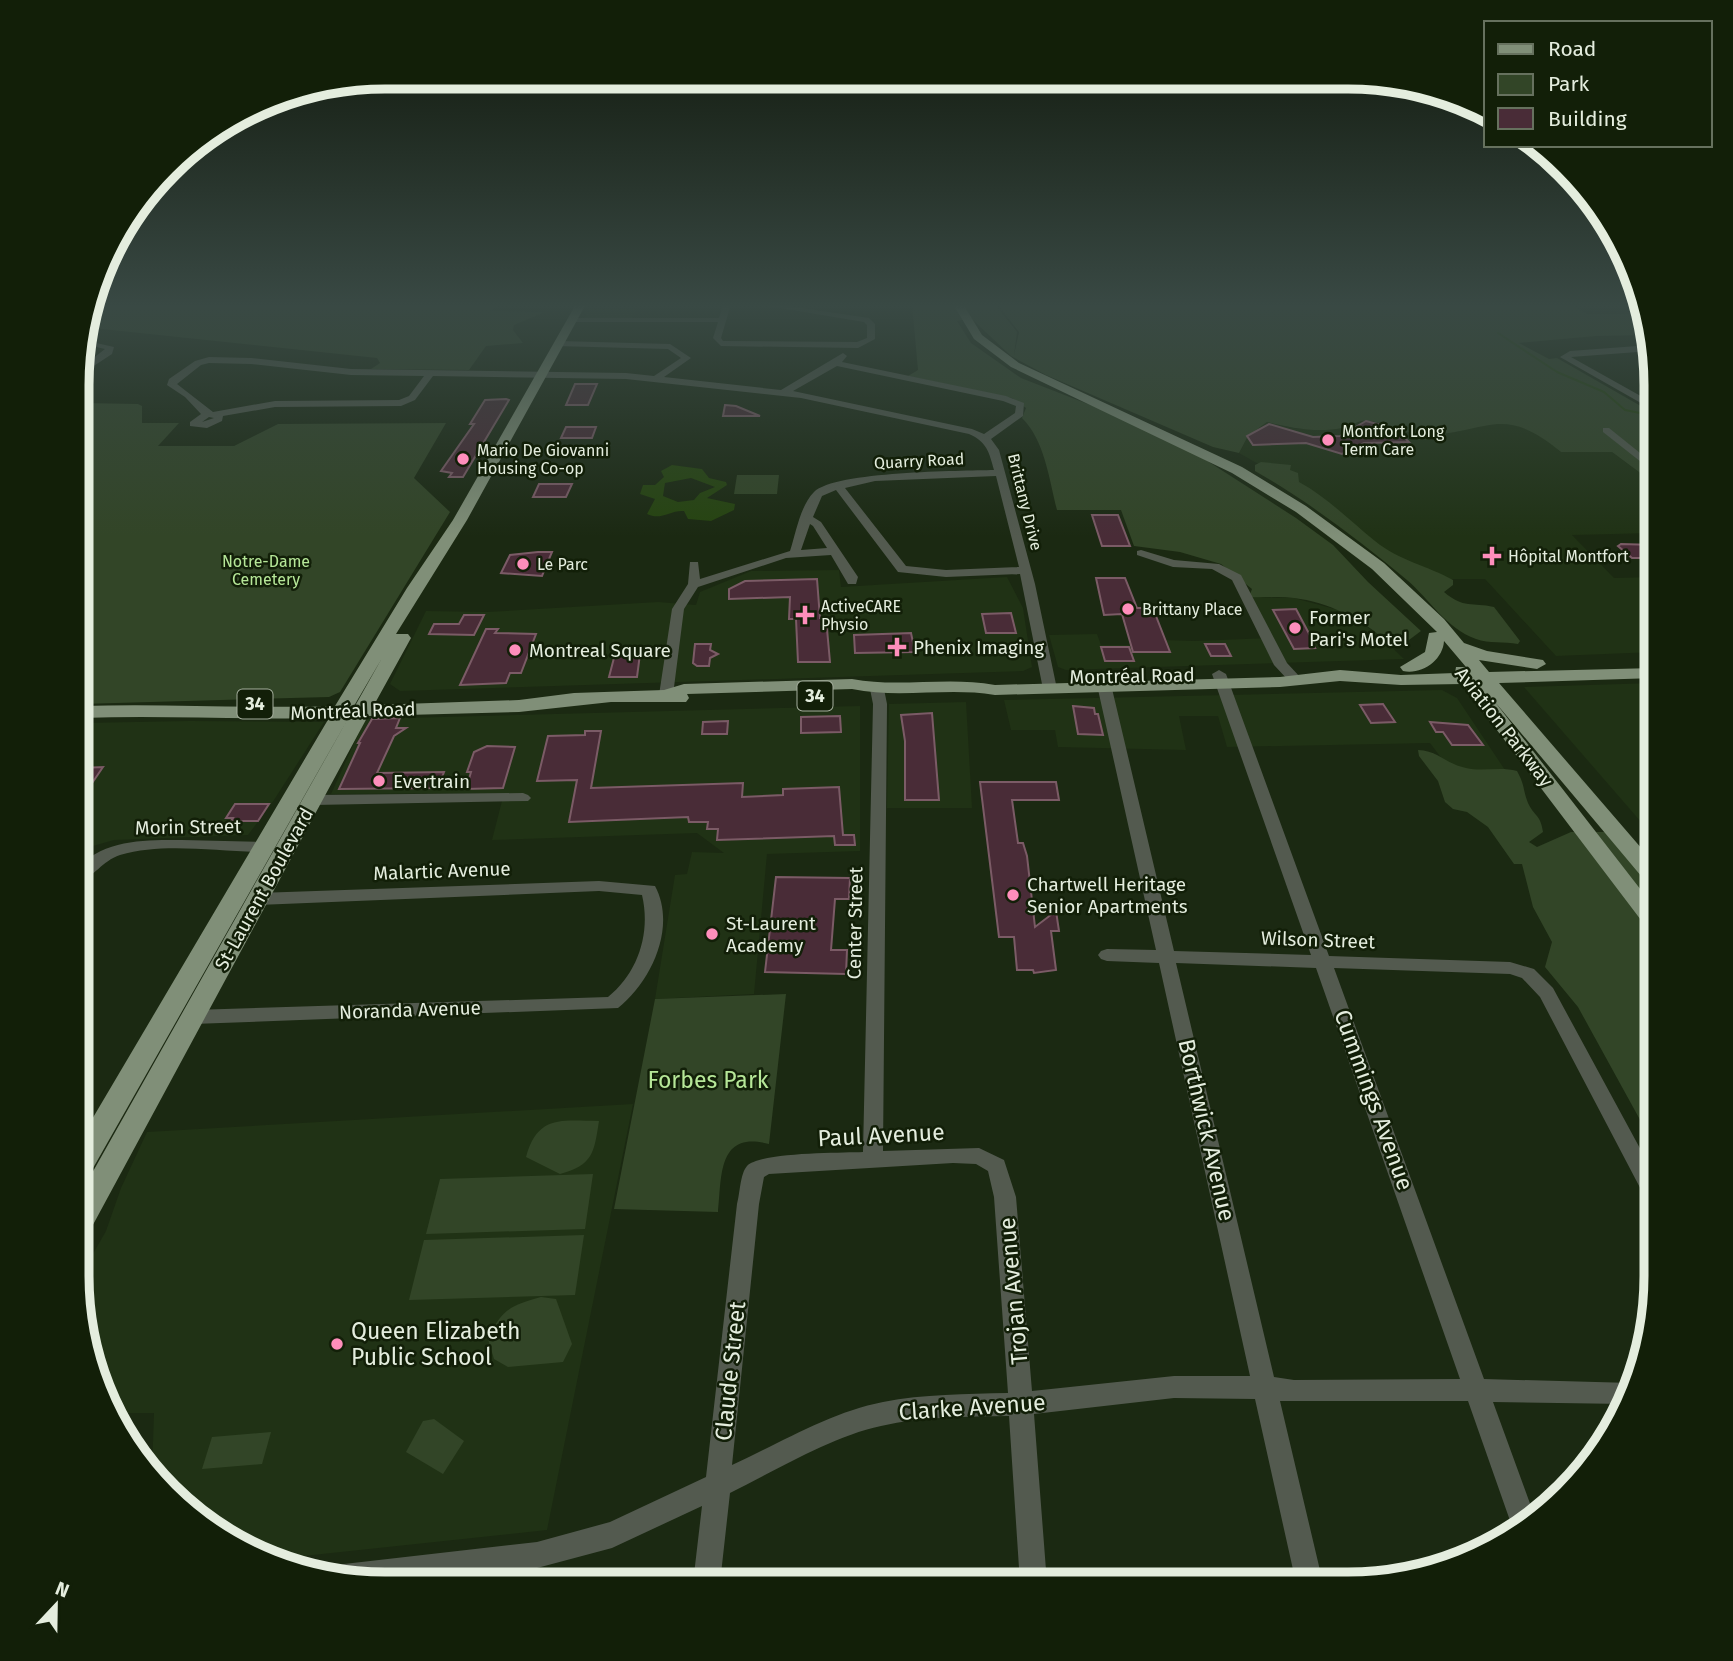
<svg xmlns="http://www.w3.org/2000/svg" width="1733" height="1661" font-family="'Fira Sans',sans-serif">
  <style>
    .built { fill: #203215 }
    .green { fill: #324527 }
    .water { fill: #264410; fill-rule: evenodd }
    .lines { fill: none; stroke-linecap: round; stroke-linejoin: round }
    .stream { stroke: #264410; stroke-width: 2 }
    .building { fill: #492c37; stroke: #7b5b66; stroke-width: 2 }
    .minor { fill: #535a4f; fill-rule: evenodd }
    .major { fill: #808f78; fill-rule: evenodd }
    .poi-dot { fill: #fe8ebb; stroke: #121f08; stroke-width: 2.5 }
    .labels { text-anchor: middle; dominant-baseline: central; stroke-width: 5; stroke-linejoin: round; paint-order: stroke }
    .far-poi-label { font-size: 16px; fill: #e4edde; stroke: #121f08; text-anchor: start }
    .far-street-label { font-size: 16px; fill: #e4edde; stroke: #121f08 }
    .far-park-label { font-size: 16px; fill: #b6e798; stroke: #121f08 }
    .shield { fill: #121f08; stroke: #a5af9e; stroke-width: 2 }
    .shield-label { font-size: 18px; font-weight: bold; fill: #e4edde }
    .poi-label { font-size: 19px; fill: #e4edde; stroke: #121f08; text-anchor: start }
    .street-label { font-size: 19px; fill: #e4edde; stroke: #121f08 }
    .near-park-label { font-size: 23px; fill: #b6e798; stroke: #121f08 }
    .near-street-label { font-size: 23px; fill: #e4edde; stroke: #121f08 }
    .near-poi-label { font-size: 23px; fill: #e4edde; stroke: #121f08; text-anchor: start }
    .rim { fill: none; stroke: #e4edde; stroke-width: 9 }
  </style>
  <rect width="100%" height="100%" fill="#1b2912"/>
  <g class="built">
    <polygon points="592,304 639,304 632,318 585,318"/>
    <polygon points="1364,420 1423,435 1457,432 1480,424 1507,422 1540,434 1561,452 1612,452 1643,475 1655,478 1655,533 1572,535 1614,578 1655,577 1655,652 1556,656 1485,579 1425,579 1262,466 1239,453 1248,436 1267,422 1297,429 1343,428"/>
    <polygon points="839,570 841,587 1007,577 1023,608 1032,667 1023,671 400,691 390,684 426,611 487,612 658,602 696,605 700,592 751,571"/>
    <polygon points="1249,597 1294,598 1342,611 1378,634 1404,659 1066,670 1058,667 1049,635 1097,634 1101,645 1130,645 1129,639 1194,641 1271,638"/>
    <polygon points="1655,683 1655,838 1524,687"/>
    <polygon points="1442,690 1457,698 1505,770 1451,771 1430,743 1227,747 1218,716 1179,716 1186,750 1058,747 1055,730 1011,730 1004,700"/>
    <polygon points="966,702 972,808 887,808 889,704"/>
    <polygon points="860,706 860,851 767,854 754,994 655,999 675,875 687,874 692,852 724,853 697,833 492,840 504,793 331,794 365,719"/>
    <polygon points="190,721 324,722 274,800 248,835 114,840 86,848 80,856 81,723"/>
    <polygon points="633,1104 547,1530 275,1559 249,1552 152,1472 154,1413 112,1413 100,1393 78,1295 78,1280 106,1231 121,1188 147,1132"/>
  </g>
  <g class="green">
    <polygon points="91,304 496,304 492,311 545,312 514,325 513,330 523,343 486,346 469,370 371,369 380,363 377,358 83,327"/>
    <path d="M912,304H995L1017,332L1014,355L1019,332L997,304H1572L1587,314H1643L1648,335L1596,336L1519,343L1549,359L1557,358L1646,409L1655,411V478L1643,475L1612,452H1561C1501,402 1488,434 1425,435C1406,435 1379,419 1362,421C1355,422 1349,427 1342,428C1317,433 1291,428 1267,422L1248,436L1239,453L1213,447L1046,375L1011,356L971,318L957,321L971,343L1021,378L1116,415L1198,455L1296,518L1333,545L1368,582L1421,631L1405,643L1387,642C1363,619 1327,602 1294,598C1279,596 1264,598 1249,597L1252,589L1221,564L1180,552L1134,546L1121,510H1057C1049,479 1045,441 1022,418L1026,408L1012,398L908,376L918,370Z"/>
    <polygon points="82,403 138,404 142,406 142,423 179,423 158,446 234,446 278,424 446,423 414,478 450,512 340,692 329,697 81,704"/>
    <path d="M1261,462L1291,465L1290,470L1298,473L1299,482C1327,497 1350,521 1375,541C1398,560 1428,566 1453,580V585L1444,592C1464,609 1472,602 1494,607L1520,641L1518,644C1504,641 1489,644 1476,639C1446,628 1430,600 1407,580C1359,540 1309,502 1255,471V465Z"/>
    <polygon points="737,475 779,475 777,494 734,494"/>
    <path d="M1418,750C1439,751 1446,764 1466,768C1483,772 1500,766 1517,771C1525,785 1523,791 1528,803C1534,816 1541,815 1543,832L1529,842L1537,847L1571,832H1607L1655,892V1147L1578,1007L1545,967L1552,942L1533,907L1522,864H1514L1488,827L1467,812L1453,809L1445,802L1438,781L1419,756Z"/>
    <path d="M786,994L769,1144C717,1130 722,1177 718,1212L614,1209L655,999Z"/>
    <path d="M599,1121C594,1153 593,1165 560,1174L526,1157C538,1114 562,1121 599,1121Z"/>
    <polygon points="593,1174 585,1229 426,1234 440,1179"/>
    <polygon points="584,1235 575,1295 409,1300 424,1240"/>
    <path d="M541,1297L556,1299L572,1344L563,1362L508,1367L494,1359L488,1339C501,1310 511,1305 541,1297Z"/>
    <polygon points="434,1419 464,1441 443,1474 406,1452 423,1421"/>
    <polygon points="271,1432 262,1464 202,1469 212,1437"/>
  </g>
  <path class="water" d="M672,465L702,469L709,478L726,482L727,485L707,498L735,504L734,510L711,521L688,519L684,511C670,510 661,521 647,514L655,499L640,494L643,485H655L664,477L661,471ZM691,478L715,487L700,493L694,500L678,502L663,496L665,483Z"/>
  <g class="lines">
    <polyline class="stream" points="1498,333 1557,372 1604,392 1625,410 1655,416"/>
  </g>
  <g class="building">
    <polygon points="575,384 597,384 588,405 566,405"/>
    <polygon points="506,399 509,400 463,477 449,477 452,473 441,471 474,424 470,424 485,400"/>
    <polygon points="725,405 736,406 760,416 723,416"/>
    <polygon points="1366,421 1396,429 1409,442 1364,443 1342,454 1306,443 1253,445 1247,436 1269,424 1313,437 1340,436"/>
    <polygon points="566,427 596,427 592,438 561,438"/>
    <polygon points="539,484 572,484 566,497 533,497"/>
    <polygon points="1092,515 1118,515 1130,546 1102,546"/>
    <polygon points="1621,544 1655,545 1655,558 1632,558 1618,546"/>
    <polygon points="538,552 552,552 542,576 501,573 510,555"/>
    <polygon points="1096,578 1125,578 1137,608 1151,608 1154,611 1170,652 1133,652 1122,614 1104,615"/>
    <polygon points="817,579 820,618 826,618 830,662 798,662 796,619 789,619 790,597 729,599 729,589 745,581"/>
    <polygon points="1296,609 1314,643 1312,643 1315,648 1294,649 1273,610"/>
    <polygon points="1011,613 1016,633 986,633 982,614"/>
    <polygon points="464,615 484,615 474,635 429,634 434,624 459,624"/>
    <polygon points="486,629 498,629 495,633 536,634 521,673 510,673 506,683 460,685"/>
    <polygon points="911,633 915,652 855,653 854,635"/>
    <polygon points="695,644 711,644 710,650 718,654 710,658 709,666 697,666 693,663"/>
    <polygon points="1205,644 1225,644 1231,656 1211,656"/>
    <polygon points="1101,647 1129,647 1134,661 1105,661"/>
    <polygon points="615,654 640,654 637,677 609,677"/>
    <polygon points="1383,704 1395,722 1371,723 1360,705"/>
    <polygon points="1073,706 1094,708 1095,714 1098,714 1103,735 1078,734"/>
    <polygon points="932,713 939,800 905,800 905,741 901,715"/>
    <polygon points="840,716 841,732 801,733 801,717"/>
    <polygon points="400,718 396,728 406,728 394,736 377,773 444,772 438,788 339,789 360,743 358,743 372,719"/>
    <polygon points="728,721 727,734 702,734 703,722"/>
    <polygon points="1430,722 1468,725 1483,745 1452,745 1443,732 1436,732"/>
    <polygon points="585,731 601,731 591,788 743,783 742,797 783,795 783,789 839,787 843,835 854,835 855,845 835,845 834,836 717,840 718,829 707,829 708,822 689,822 688,817 569,822 577,780 537,781 548,736 585,735"/>
    <polygon points="487,746 515,747 503,788 466,789 471,772 467,772 474,752"/>
    <polygon points="103,767 88,789 80,789 80,768"/>
    <polygon points="980,782 1056,782 1059,800 1012,800 1018,843 1023,843 1027,856 1035,927 1056,911 1059,931 1051,931 1056,970 1034,973 1033,970 1017,970 1014,937 999,937"/>
    <polygon points="235,804 269,804 258,821 231,821 233,818 226,818"/>
    <polygon points="776,877 850,878 849,899 835,899 831,950 847,950 846,974 765,972"/>
  </g>
  <g class="lines">
    <g class="minor">
      <polygon points="723,304 731,304 721,338 723,341 857,342 867,338 867,325 864,322 756,304 775,304 869,318 875,324 875,339 858,348 721,346 713,338 718,322 572,322 568,320 572,318 719,318"/>
      <polygon points="83,340 114,347 112,354 83,373 83,366 105,349 83,344"/>
      <path d="M559,341L670,344L691,358L664,377L781,390L843,353L847,356L842,362L1006,396L1024,403L1023,416L991,439L999,450L1035,584L1057,689L1055,692H1045L1043,689L1020,574L946,577L898,572L836,490L822,496L813,517L821,522L858,577L856,584H848L831,555L786,558L698,587L684,609L673,695L666,699L659,695L672,609L688,584L690,562H698L700,579L790,551C796,533 800,506 814,492C835,471 961,471 994,470C989,452 987,442 969,434L801,398L626,379L433,376L415,400L401,406L275,407L223,416L222,421L207,428L190,426V422L201,414L185,397L167,385L169,379L195,361L209,357L251,358L351,369L626,373L654,376L681,358L668,349L556,346V342ZM209,363L251,364L351,375L424,376L409,396L399,400L275,401L213,412L177,384L201,365ZM837,366L1003,401L1016,406L1015,413L984,434L972,429L793,391ZM209,417L214,418L202,422ZM996,476L1019,567L946,570L906,566L845,488L875,481ZM810,524L813,526L827,548L801,550Z"/>
      <polygon points="1651,345 1651,351 1571,357 1655,404 1655,411 1560,357 1570,351"/>
      <polygon points="1603,428 1609,428 1655,465 1655,473 1603,432"/>
      <polygon points="1141,550 1174,560 1219,564 1241,575 1287,663 1300,677 1298,680 1288,680 1274,665 1232,580 1212,569 1173,567 1137,555 1137,551"/>
      <path d="M1219,670L1226,674L1329,956L1510,962L1534,969L1553,988L1655,1176V1204L1647,1201L1540,997L1522,978L1510,974L1334,968L1484,1379L1632,1383L1626,1404L1493,1402L1536,1520L1514,1532L1468,1401H1280L1323,1583H1296L1255,1399L1174,1398L1034,1414L1047,1583H1020L1009,1416C967,1417 923,1416 881,1426C830,1437 777,1470 730,1493L720,1583H693L702,1506L612,1548L537,1568L406,1583H366L332,1574L334,1567L344,1564L537,1542L610,1522L706,1477L737,1204C740,1194 740,1174 747,1166C760,1152 841,1153 863,1152L873,704L870,689L877,685L884,689L887,704L883,1151L979,1148L1004,1160L1016,1197L1032,1391L1174,1376H1250L1159,963L1107,961L1101,959L1098,955L1101,951L1107,949L1156,950L1095,676L1102,672L1109,676L1174,951L1311,955L1212,674ZM1176,963L1316,968L1460,1379L1294,1380L1274,1377ZM953,1163L976,1164L988,1171L994,1197L1008,1393C966,1394 924,1394 883,1402C831,1412 780,1443 732,1465L759,1204L764,1177L769,1174Z"/>
      <polygon points="523,793 528,795 531,798 528,801 314,805 306,800 314,795"/>
      <path d="M182,840L263,842L271,847L263,852C217,852 165,842 120,855C102,861 93,878 80,881V866C106,839 147,840 182,840Z"/>
      <path d="M599,881L655,886C677,927 651,982 618,1008L193,1024L186,1022L184,1017L186,1012L193,1010L608,997C638,973 651,933 642,895L599,891L258,905L250,899L258,893Z"/>
    </g>
    <path class="major" d="M576,304H586L467,520L396,634H408L411,638L374,705L519,700L574,693L664,690L684,684L852,679C899,688 947,676 995,685L1280,677L1340,670L1401,675L1455,673L1456,667H1466L1444,641C1443,660 1422,675 1403,671L1400,667L1425,652L1429,633L1437,632L1372,569L1296,512L1232,473L1011,367L974,339L953,304H963L982,335L1019,363L1242,467L1306,506L1384,563L1444,619L1464,643L1487,651L1543,660L1546,664L1537,669L1479,660L1489,672L1655,668V678L1499,683L1655,864V885L1647,883L1495,702L1655,908V931L1647,928L1462,684L1401,685L1340,681L1280,687L995,695C947,687 899,699 852,689L687,694L689,698L686,702H611L519,712L368,716L88,1234L78,1237V1198L349,717L88,1177L78,1180V1143L329,718C246,720 164,715 81,718V706C166,703 250,709 335,706L407,588L453,520ZM382,658L355,706H354Z"/>
  </g>
  <linearGradient id="sky" x2="0" y2="1"><stop stop-color="#0f170a"/><stop offset="0.57" stop-color="#394944"/><stop offset="1" stop-color="#394944" stop-opacity="0"/></linearGradient>
  <rect width="1733" height="537" fill="url(#sky)"/>
  <g class="poi-dot">
    <circle cx="1328" cy="440" r="7"/>
    <circle cx="463" cy="459" r="7"/>
    <path d="M1488.5 545.5h7v7h7v7h-7v7h-7v-7h-7v-7h7z"/>
    <circle cx="523" cy="564" r="7"/>
    <circle cx="1128" cy="609" r="7"/>
    <path d="M801.5 604.5h7v7h7v7h-7v7h-7v-7h-7v-7h7z"/>
    <circle cx="1295" cy="628" r="7"/>
    <path d="M893.5 636.5h7v7h7v7h-7v7h-7v-7h-7v-7h7z"/>
    <circle cx="515" cy="650" r="7"/>
    <circle cx="379" cy="781" r="7"/>
    <circle cx="1013" cy="895" r="7"/>
    <circle cx="712" cy="934" r="7"/>
    <circle cx="337" cy="1344" r="7"/>
  </g>
  <g class="labels">
    <g class="far-poi-label">
      <text x="1342" y="431">Montfort Long<tspan x="1342" dy="18">Term Care</tspan></text>
      <text x="477" y="450">Mario De Giovanni<tspan x="477" dy="18">Housing Co-op</tspan></text>
      <text x="1508" y="556">Hôpital Montfort</text>
      <text x="537" y="564">Le Parc</text>
      <text x="821" y="606">ActiveCARE<tspan x="821" dy="18">Physio</tspan></text>
      <text x="1142" y="609">Brittany Place</text>
    </g>
    <g class="far-street-label">
      <text transform="translate(919 461) rotate(-3)">Quarry Road</text>
      <text transform="translate(1025 502) rotate(76)">Brittany Drive</text>
    </g>
    <g class="far-park-label">
      <text x="266" y="561">Notre-Dame<tspan x="266" dy="18">Cemetery</tspan></text>
    </g>
    <g class="shield">
      <rect x="797.5" y="681.5" width="35" height="29" rx="5"/>
      <rect x="237.5" y="689.5" width="35" height="29" rx="5"/>
    </g>
    <g class="shield-label">
      <text x="815" y="696">34</text>
      <text x="255" y="704">34</text>
    </g>
    <g class="poi-label">
      <text x="1309" y="617">Former<tspan x="1309" dy="22">Pari's Motel</tspan></text>
      <text x="913" y="647">Phenix Imaging</text>
      <text x="529" y="650">Montreal Square</text>
      <text x="393" y="781">Evertrain</text>
      <text x="1027" y="884">Chartwell Heritage<tspan x="1027" dy="22">Senior Apartments</tspan></text>
      <text x="726" y="923">St-Laurent<tspan x="726" dy="22">Academy</tspan></text>
    </g>
    <g class="street-label">
      <text transform="translate(1132 676) rotate(-1)">Montréal Road</text>
      <text transform="translate(353 711) rotate(-2)">Montréal Road</text>
      <text transform="translate(1504 727) rotate(52)">Aviation Parkway</text>
      <text transform="translate(188 827) rotate(-1)">Morin Street</text>
      <text transform="translate(442 871) rotate(-2)">Malartic Avenue</text>
      <text transform="translate(264 889) rotate(-61)">St-Laurent Boulevard</text>
      <text transform="translate(855 923) rotate(-89)">Center Street</text>
      <text transform="translate(1318 940) rotate(2)">Wilson Street</text>
      <text transform="translate(410 1010) rotate(-2)">Noranda Avenue</text>
    </g>
    <g class="near-park-label">
      <text x="708" y="1080">Forbes Park</text>
    </g>
    <g class="near-street-label">
      <text transform="translate(1374 1100) rotate(70)">Cummings Avenue</text>
      <text transform="translate(1207 1130) rotate(77)">Borthwick Avenue</text>
      <text transform="translate(881 1135) rotate(-3)">Paul Avenue</text>
      <text transform="translate(1013 1291) rotate(-95)">Trojan Avenue</text>
      <text transform="translate(730 1371) rotate(-84)">Claude Street</text>
      <text transform="translate(972 1407) rotate(-4)">Clarke Avenue</text>
    </g>
    <g class="near-poi-label">
      <text x="351" y="1331">Queen Elizabeth<tspan x="351" dy="26">Public School</tspan></text>
    </g>
  </g>
  <path d="M0 0H1733V1661H0ZM385 89H1348A296 296 0 0 1 1644 385V1276A296 296 0 0 1 1348 1572H385A296 296 0 0 1 89 1276V385A296 296 0 0 1 385 89Z" fill="#121f08" fill-rule="evenodd"/>
  <path class="rim" d="M385 89H1348A296 296 0 0 1 1644 385V1276A296 296 0 0 1 1348 1572H385A296 296 0 0 1 89 1276V385A296 296 0 0 1 385 89Z"/>
  <rect x="1484" y="21" width="228" height="126" fill="#121f08" stroke="#66715e" stroke-width="2"/>
  <rect x="1498" y="44" width="35" height="10" fill="#808f78" stroke="#66715e" stroke-width="2"/>
  <text x="1548" y="56" font-size="21" fill="#e4edde">Road</text>
  <rect x="1498" y="74" width="35" height="21" fill="#324527" stroke="#66715e" stroke-width="2"/>
  <text x="1548" y="91" font-size="21" fill="#e4edde">Park</text>
  <rect x="1498" y="108" width="35" height="21" fill="#492c37" stroke="#66715e" stroke-width="2"/>
  <text x="1548" y="126" font-size="21" fill="#e4edde">Building</text>
  <g transform="translate(56 1605) rotate(22)" stroke="#121f08" stroke-width="5" paint-order="stroke">
  <path d="M0-5L12 26L0 18L-12 26Z" fill="#e4edde"/>
  <text y="-10" font-size="19" font-weight="bold" text-anchor="middle" fill="#e4edde">N</text>
  </g>
</svg>
